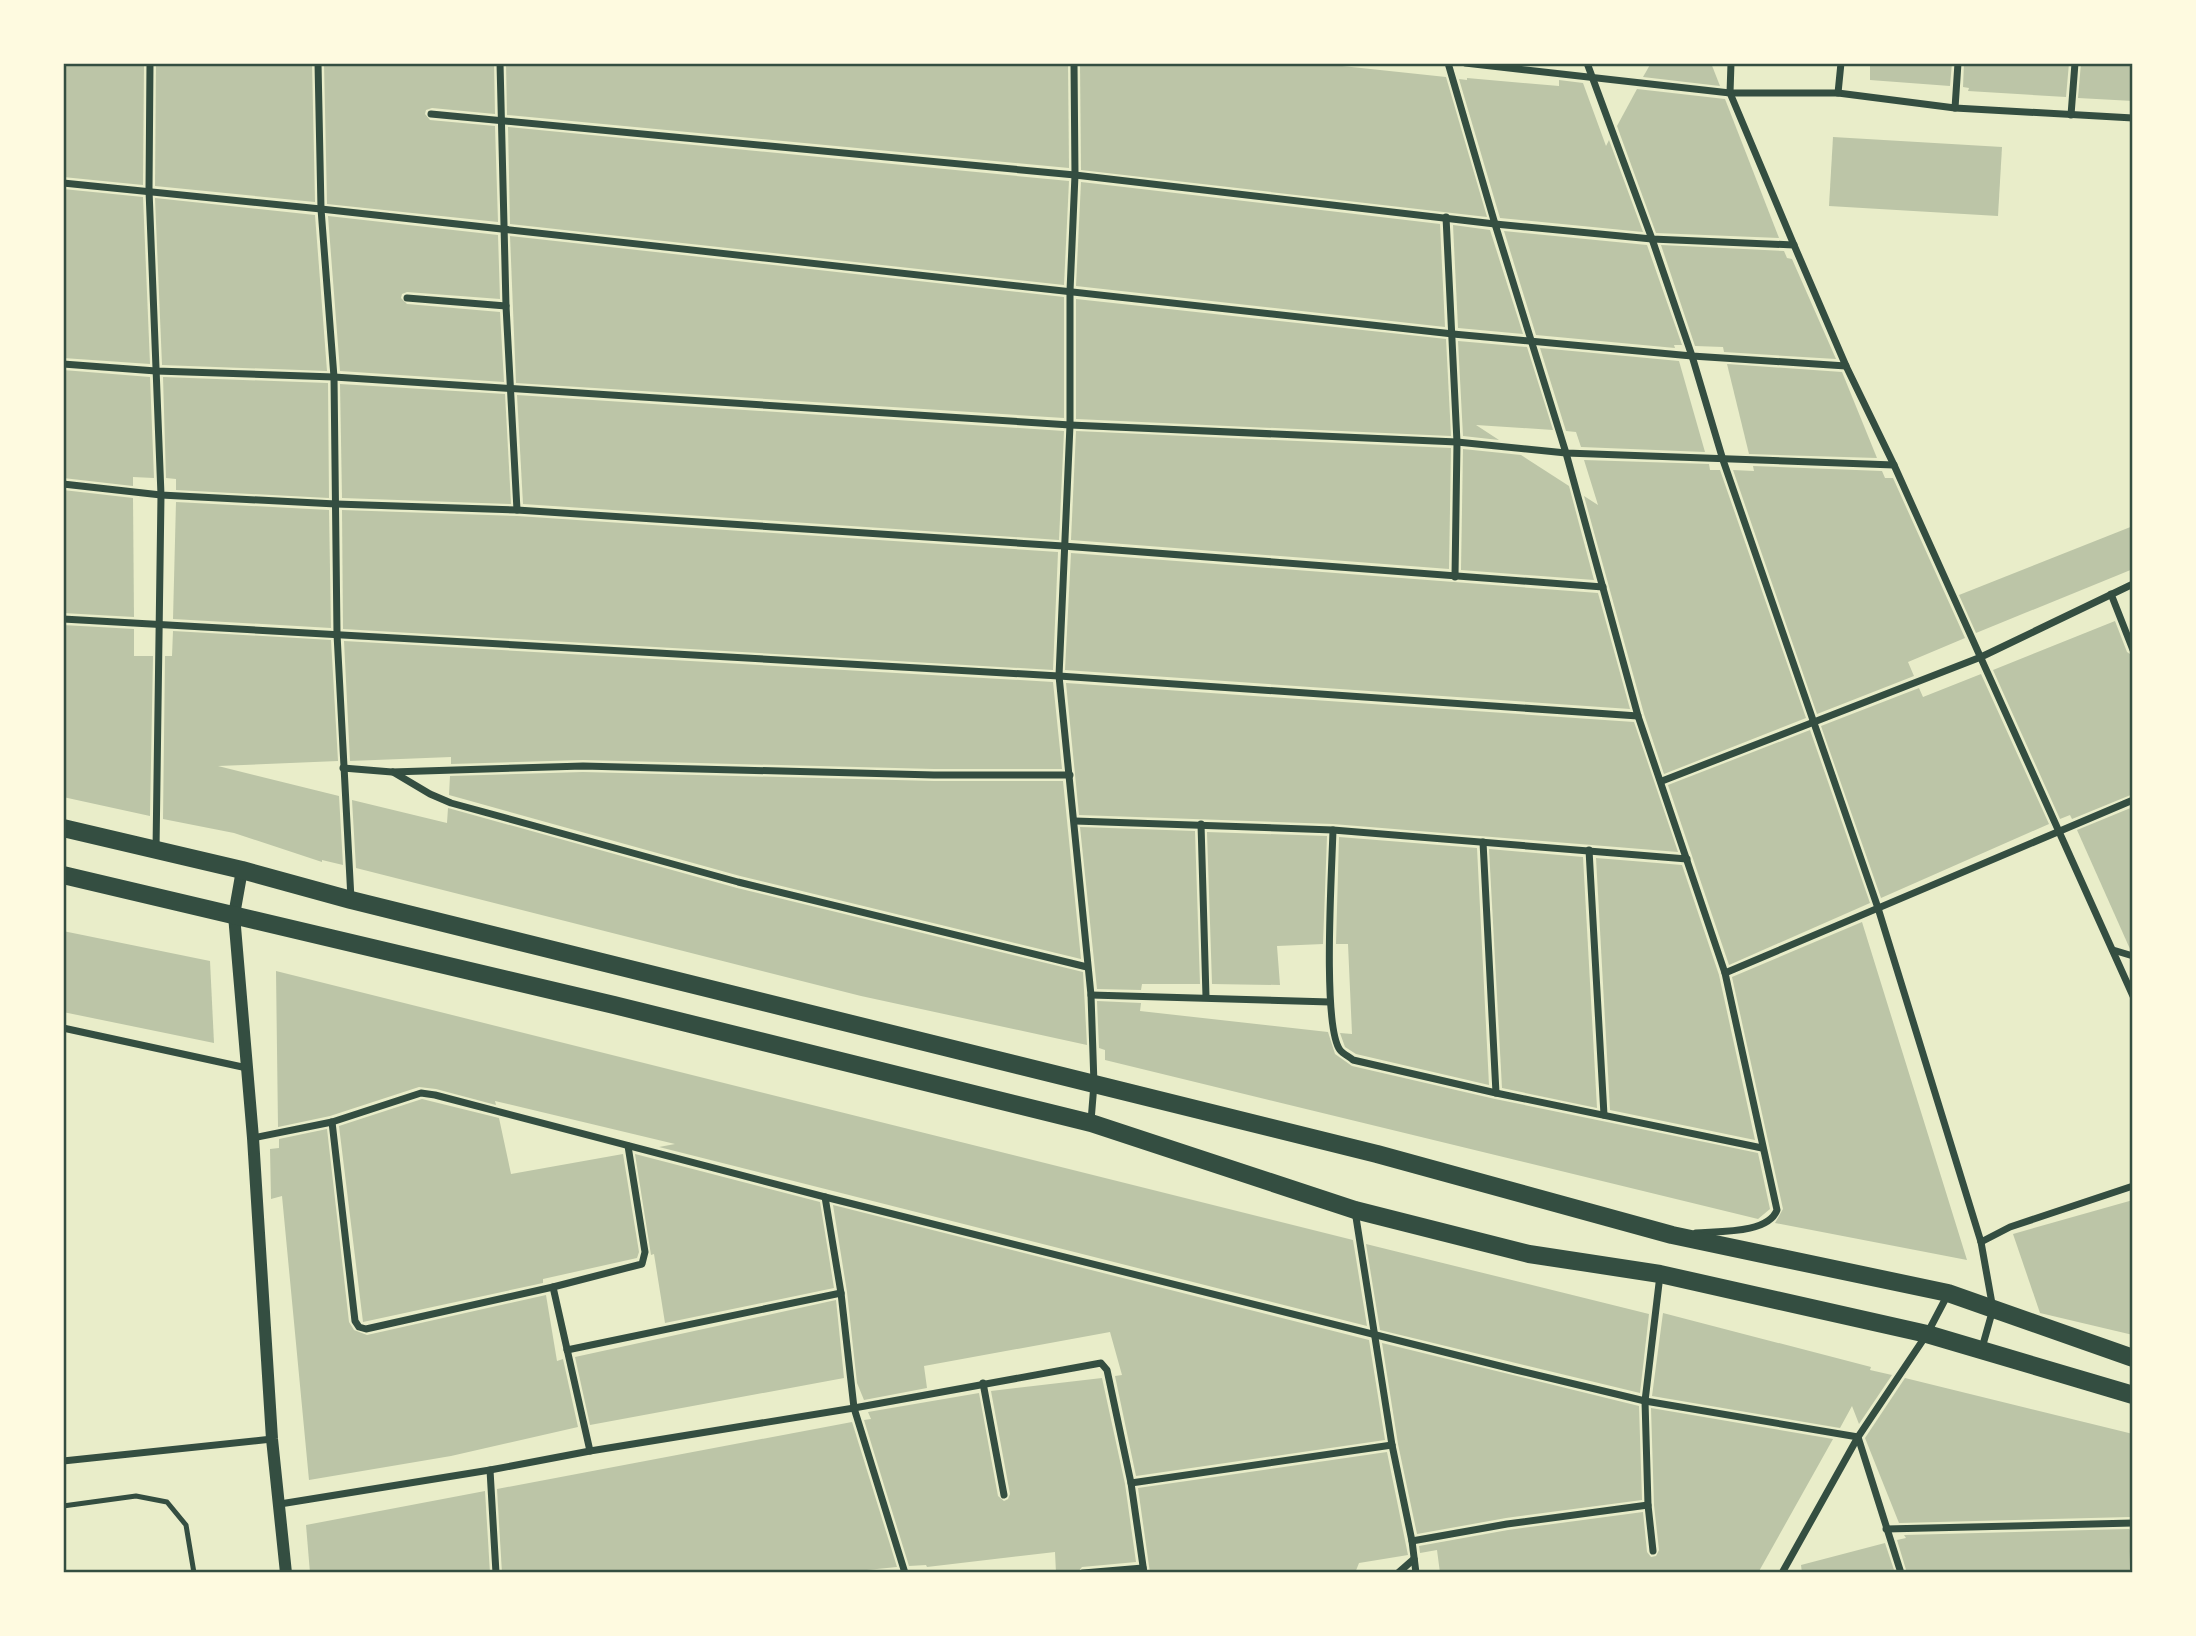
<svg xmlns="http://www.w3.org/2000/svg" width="2196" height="1636" font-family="'Roboto Serif',serif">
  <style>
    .building { fill: #bcc5a7 }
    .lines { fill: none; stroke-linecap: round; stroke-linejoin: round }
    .service { stroke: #344e41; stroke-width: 5 }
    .minor { stroke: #344e41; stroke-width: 7 }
    .tertiary { stroke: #344e41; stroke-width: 12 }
    .primary { stroke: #344e41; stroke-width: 18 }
    .neatline { fill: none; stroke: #344e41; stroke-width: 2.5 }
  </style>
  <rect width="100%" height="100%" fill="#e9edc9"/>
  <g class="building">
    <polygon points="63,63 144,63 143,185 63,177"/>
    <polygon points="156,63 312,63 315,202 155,186"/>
    <polygon points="324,63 494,63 495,114 432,108 426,110 425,114 430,120 495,126 498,222 327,204"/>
    <polygon points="506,63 1068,63 1069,168 507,115"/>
    <polygon points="1080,63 1314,63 1446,77 1487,217 1081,170"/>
    <polygon points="1651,63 1711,63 1720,86 1643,77"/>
    <polygon points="1870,63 1952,63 1950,86 1870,80"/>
    <polygon points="1964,63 2069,63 2066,97 1968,91 1969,88 1963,87"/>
    <polygon points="2081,63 2133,63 2133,101 2078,98"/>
    <polygon points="1467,78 1559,86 1559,80 1583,83 1606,146 1609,140 1643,232 1500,218 1459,79 1467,80"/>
    <polygon points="1637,89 1725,99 1779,238 1656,233 1617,126"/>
    <polygon points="508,127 1069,181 1064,285 510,224"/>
    <polygon points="1833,137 2002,147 1998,216 1829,206"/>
    <polygon points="1081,182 1440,224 1445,327 1076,286"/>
    <polygon points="63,189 143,197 150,364 63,358"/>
    <polygon points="155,198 315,215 327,371 162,365"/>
    <polygon points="328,216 498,235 500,299 407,292 402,294 401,298 407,304 500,312 504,382 340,371"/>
    <polygon points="1453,225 1490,230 1523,334 1458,328"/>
    <polygon points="1504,231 1647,245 1682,345 1674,345 1675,348 1536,335"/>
    <polygon points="510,236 1064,297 1064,418 516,383"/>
    <polygon points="1661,245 1784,251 1787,258 1792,259 1836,359 1724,352 1723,347 1695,346"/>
    <polygon points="1076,299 1446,339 1451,436 1076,419"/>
    <polygon points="1458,341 1527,347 1553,430 1476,425 1499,440 1463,436"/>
    <polygon points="1540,348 1679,361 1705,452 1581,447 1576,432 1566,431"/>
    <polygon points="1727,364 1842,372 1877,458 1749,454"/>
    <polygon points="63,370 150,377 154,478 133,477 133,486 63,478"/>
    <polygon points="163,377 328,383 329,498 176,490 176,479 166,478"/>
    <polygon points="340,384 505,394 511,504 342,498"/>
    <polygon points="517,395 1064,431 1059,540 523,504"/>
    <polygon points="1076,431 1451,448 1449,569 1071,540"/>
    <polygon points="1463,449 1521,455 1569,486 1594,580 1461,570"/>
    <polygon points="1584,460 1709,464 1710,470 1720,470 1806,718 1664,774 1644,714 1584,496 1598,505"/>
    <polygon points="1753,466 1882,471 1885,478 1893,478 1965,638 1908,662 1914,676 1817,714 1733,470 1754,471"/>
    <polygon points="63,490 133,498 134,617 63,613"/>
    <polygon points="176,502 329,510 331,628 173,619"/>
    <polygon points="342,510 517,516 1058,552 1053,670 343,629"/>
    <polygon points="2133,526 2133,569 1976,633 1959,595"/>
    <polygon points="1071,553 1598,593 1630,709 1065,670"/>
    <polygon points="2115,621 2127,652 2133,656 2133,794 2072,819 2070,815 2060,819 1993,670"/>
    <polygon points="63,625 134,629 134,656 153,656 150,816 63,797"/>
    <polygon points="173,631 331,640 338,761 218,766 339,796 343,865 322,860 322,862 234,833 163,819 165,656 172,656"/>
    <polygon points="344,641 1053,682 1062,769 934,769 583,760 451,764 451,757 350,761"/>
    <polygon points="1981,674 2049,824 1881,898 1821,726 1919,688 1923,697"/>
    <polygon points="1066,683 1634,722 1678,852 1333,824 1079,815"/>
    <polygon points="1810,730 1870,903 1729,965 1668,785"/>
    <polygon points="583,772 934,781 1063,781 1081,959 740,876 449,795 450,776"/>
    <polygon points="352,800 447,823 448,808 737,888 1083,972 1087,1045 861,996 356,868"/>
    <polygon points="2133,807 2133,950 2130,949 2077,830"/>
    <polygon points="1080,827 1195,831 1200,984 1142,984 1141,990 1097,989"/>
    <polygon points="1207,832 1327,836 1323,944 1277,946 1280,985 1212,984"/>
    <polygon points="1339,837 1477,848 1489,1085 1356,1054 1345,1047 1340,1033 1352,1034 1348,944 1336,944"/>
    <polygon points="1489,849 1583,857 1597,1108 1502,1088"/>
    <polygon points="1596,858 1682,865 1719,975 1755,1140 1610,1110"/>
    <polygon points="1862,922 1967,1260 1775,1223 1783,1209 1732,977"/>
    <polygon points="63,931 210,961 214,1043 63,1012"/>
    <polygon points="276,971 1353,1240 1367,1326 659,1147 675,1144 495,1101 496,1105 436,1089 419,1087 330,1116 278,1127"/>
    <polygon points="1097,1001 1141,1003 1140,1011 1328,1032 1335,1054 1352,1066 1495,1099 1758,1153 1770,1209 1758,1219 1105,1060 1105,1050 1099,1048"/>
    <polygon points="422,1099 499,1118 511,1174 623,1154 639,1252 637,1258 543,1279 543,1283 363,1322 339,1126"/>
    <polygon points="327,1129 349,1322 354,1330 367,1335 546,1295 557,1361 563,1359 578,1427 451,1456 309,1480 282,1196 271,1199 270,1149 279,1148 279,1139"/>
    <polygon points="635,1154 820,1202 834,1288 665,1323 654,1254 651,1255"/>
    <polygon points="2133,1200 2133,1335 2040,1313 2013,1234"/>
    <polygon points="833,1205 1369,1340 1385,1440 1136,1476 1115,1376 1122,1375 1110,1332 924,1366 927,1388 864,1400 857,1383 847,1292"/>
    <polygon points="1366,1244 1649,1314 1640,1393 1380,1330"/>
    <polygon points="836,1300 844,1378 590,1425 575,1357"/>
    <polygon points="1663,1313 1871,1367 1870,1370 1892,1375 1859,1424 1852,1406 1840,1428 1652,1396"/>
    <polygon points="1382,1343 1639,1406 1642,1500 1506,1518 1417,1534 1398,1444"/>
    <polygon points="1102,1378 1125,1484 1136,1562 1082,1567 1077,1573 1056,1573 1055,1552 927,1567 926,1565 909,1566 864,1420 871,1419 868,1412 979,1393 998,1496 1004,1501 1008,1499 1010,1494 991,1391"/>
    <polygon points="1905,1378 2133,1434 2133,1481 2130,1517 1899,1523 1865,1438"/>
    <polygon points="1651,1408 1833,1439 1758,1573 1440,1573 1437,1550 1420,1553 1419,1546 1508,1530 1643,1512 1647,1552 1651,1557 1656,1556 1659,1550 1654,1505"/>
    <polygon points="852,1422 897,1567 837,1573 502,1573 497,1489"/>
    <polygon points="1387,1452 1408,1555 1359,1563 1355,1573 1150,1573 1138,1488"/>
    <polygon points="485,1491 490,1573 310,1573 306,1525"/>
    <polygon points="2129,1529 2131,1530 2129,1573 1907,1573 1897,1540 1906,1538 1904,1535"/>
    <polygon points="1885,1543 1895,1573 1802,1573 1801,1565"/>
  </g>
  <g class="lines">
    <polyline class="service" points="63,1506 136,1496 167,1502 186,1525 194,1573"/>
    <g class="minor">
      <polyline points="150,63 149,190 161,495 156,850"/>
      <polyline points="318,63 321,209 334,377 337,634 351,899"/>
      <polyline points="500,63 506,306 517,510"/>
      <polyline points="1074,63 1075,175 1070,291 1070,425 1059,676 1091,995 1094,1084 1091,1121"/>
      <path d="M1448,63L1495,224L1566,453L1638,716L1725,973L1777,1210C1768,1234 1718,1231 1696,1233"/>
      <polyline points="1465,63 1730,93 1838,93 1955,108 2133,118"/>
      <polyline points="1587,63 1652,239 1692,356 1723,460 1878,908 1981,1242 1993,1309 1982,1348"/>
      <polyline points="1731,63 1730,93 1794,245 1846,366 1894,465 2133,996"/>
      <polyline points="1838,93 1841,63"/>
      <polyline points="1955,108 1958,63"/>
      <polyline points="431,114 1075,175 1495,224 1652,239 1794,245"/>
      <polyline points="2071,115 2075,63"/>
      <polyline points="63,183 321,209 1453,334 1692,356 1846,366"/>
      <polyline points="1446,217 1457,442 1455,577"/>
      <polyline points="407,298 506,306"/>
      <polyline points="63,364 156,371 334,377 1070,425 1457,442 1566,453 1894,465"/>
      <polyline points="63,484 161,495 336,504 517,510 1063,546 1603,587"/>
      <polyline points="2111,594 2133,650"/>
      <polyline points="63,619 1059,676 1638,716"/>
      <polyline points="343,768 392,772 583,766 934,775 1070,775"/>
      <polyline points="393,772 430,794 451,803 738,882 1087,967"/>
      <polyline points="1662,781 1981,657 2133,584"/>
      <polyline points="1075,821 1333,830 1687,859"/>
      <polyline points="1201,824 1206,997"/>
      <path d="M1333,830C1332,868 1322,1026 1340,1050C1343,1054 1350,1057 1353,1060L1496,1093L1762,1148"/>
      <polyline points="1483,842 1496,1093"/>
      <polyline points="1589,850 1604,1115"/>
      <polyline points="2113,950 2133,956"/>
      <polyline points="1725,973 2133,800"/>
      <polyline points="1091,995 1330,1002"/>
      <polyline points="63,1028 247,1068"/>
      <polyline points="332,1122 355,1321 359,1327 366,1329 553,1287 642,1264 645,1252 628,1146"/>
      <polyline points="253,1138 332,1122 421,1093 435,1095 825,1197 1516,1370 1645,1401 1858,1437 1901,1573"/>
      <polyline points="825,1197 841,1293 854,1408 905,1573"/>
      <polyline points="1355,1211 1392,1445 1412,1541 1416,1573"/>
      <polyline points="1981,1242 2010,1227 2133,1186"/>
      <polyline points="553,1287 590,1451"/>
      <polyline points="567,1350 841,1293"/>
      <polyline points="983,1383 1004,1495"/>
      <polyline points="63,1461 272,1439"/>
      <polyline points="490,1470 496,1573"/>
      <polyline points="1131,1483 1392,1445"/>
      <polyline points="280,1504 490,1470 590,1451 854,1408 1101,1363 1107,1370 1131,1483 1144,1573"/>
      <polyline points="1886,1529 2133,1523"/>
      <polyline points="1412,1541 1507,1524 1648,1505"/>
      <polyline points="1653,1551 1648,1505 1645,1401 1660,1275"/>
      <polyline points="1083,1573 1143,1568"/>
      <polyline points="1398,1573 1414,1559"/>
      <polyline points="1782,1573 1858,1437 1927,1334 1948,1294"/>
    </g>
    <polyline class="tertiary" points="242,870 234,915 253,1138 272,1439 286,1573"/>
    <g class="primary">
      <polyline points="63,828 242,870 351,900 1377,1154 1672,1235 1948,1293 2133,1358"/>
      <polyline points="63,875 614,1005 1091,1123 1355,1210 1529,1254 1660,1274 1927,1334 2133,1395"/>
    </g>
  </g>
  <rect width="2196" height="1636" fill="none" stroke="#fefae0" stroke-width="130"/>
  <rect x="65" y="65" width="2066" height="1506" class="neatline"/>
</svg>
